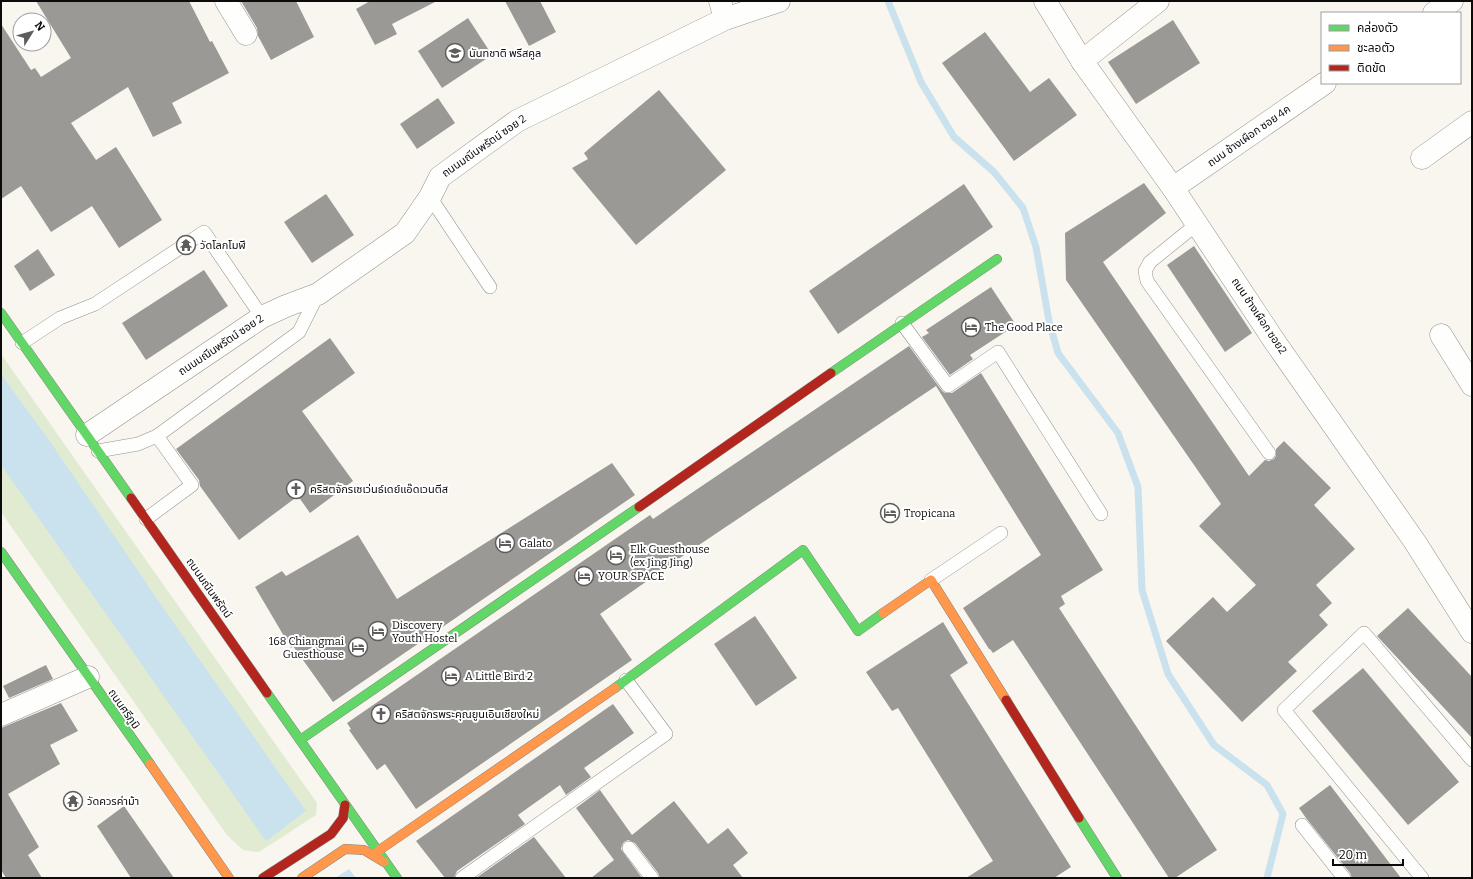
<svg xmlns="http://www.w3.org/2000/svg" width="1473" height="879" font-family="Bitter,'Noto Sans Thai',serif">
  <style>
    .green { fill: #e1ebd2 }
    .water { fill: #cae2ee }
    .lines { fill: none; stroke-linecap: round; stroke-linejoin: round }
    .stream { stroke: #cae2ee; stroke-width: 7 }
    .building { fill: #9b9995 }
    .lane-casing { stroke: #92918e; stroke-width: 14 }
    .street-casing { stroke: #92918e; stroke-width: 23 }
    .fast-casing { stroke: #888784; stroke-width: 10 }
    .slow-casing { stroke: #888784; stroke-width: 10 }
    .jam-casing { stroke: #888784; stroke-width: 10 }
    .lane { stroke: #fefefd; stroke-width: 13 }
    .street { stroke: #fefefd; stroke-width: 22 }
    .fast { stroke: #63d668; stroke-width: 9 }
    .slow { stroke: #ff974d; stroke-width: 9 }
    .jam { stroke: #b3261e; stroke-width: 9 }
    .labels { text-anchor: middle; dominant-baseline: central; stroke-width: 4; stroke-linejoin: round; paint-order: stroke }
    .poi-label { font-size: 11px; fill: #0b0b0b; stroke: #fff; text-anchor: start }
    .street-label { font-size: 11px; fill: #0b0b0b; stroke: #fff }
  </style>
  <rect width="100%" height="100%" fill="#f8f6ef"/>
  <polygon class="green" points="1,354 317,803 316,815 259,852 243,850 227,835 1,512"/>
  <g class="water">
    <polygon points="1,374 51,443 166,612 306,811 266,841 1,465"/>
    <polygon points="349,869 356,878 335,878"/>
  </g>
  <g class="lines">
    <polyline class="stream" points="888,1 921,82 954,137 994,172 1023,208 1036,247 1049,321 1058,353 1118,433 1138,487 1142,590 1168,674 1214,745 1267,785 1283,814 1267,878"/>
  </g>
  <g class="building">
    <polygon points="36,1 189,1 210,42 212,41 229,73 172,103 182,123 153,137 128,87 71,123 96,160 116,147 162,220 119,248 92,206 51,232 21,186 1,199 1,24 31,70 35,68 41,77 71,58"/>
    <polygon points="241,1 296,1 314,37 271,60 258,36 257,28"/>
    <polygon points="370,1 437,1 392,24 397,34 375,45 356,9"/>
    <polygon points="505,1 540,1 556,32 529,46"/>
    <polygon points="468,18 492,55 442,88 418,51"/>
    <polygon points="1173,20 1200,63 1136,104 1108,62"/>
    <polygon points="985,32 1030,92 1049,78 1077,115 1014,161 942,63"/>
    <polygon points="659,90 726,170 636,245 572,168 588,159 584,153"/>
    <polygon points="438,98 455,123 417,149 400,124"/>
    <polygon points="1144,183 1166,213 1103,262 1249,476 1265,460 1269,461 1274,459 1276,456 1276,449 1284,441 1331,488 1314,505 1355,549 1316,585 1332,603 1319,615 1328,625 1288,662 1297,671 1242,722 1166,641 1213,597 1227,612 1256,585 1199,526 1221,504 1066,280 1065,233"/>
    <polygon points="964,184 993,227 838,334 809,291"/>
    <polygon points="326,194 354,235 312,263 284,222"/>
    <polygon points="1194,246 1252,333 1225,352 1167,265"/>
    <polygon points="38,249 55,275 30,291 14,266"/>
    <polygon points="204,270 228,306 146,360 122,323"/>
    <polygon points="991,287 1016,325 970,355 973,359 950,375 922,337 929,333 926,330"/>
    <polygon points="330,338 355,373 302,411 353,481 310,513 298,496 239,540 200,486 199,480 176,449"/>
    <polygon points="909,346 942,391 945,393 952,393 981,373 1103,570 1061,596 1065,604 1059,608 1217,850 1175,878 1169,878 1013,640 993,653 990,649 989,649 963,608 1041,555 936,386 687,553 600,614 632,660 416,809 385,764 377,770 349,730 351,729 347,723 650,515 653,519"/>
    <polygon points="612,463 635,495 333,702 293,646 291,648 255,587 282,571 286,576 358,535 397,599"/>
    <polygon points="1408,608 1472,677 1472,738 1377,636"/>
    <polygon points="755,616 797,678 756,706 714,644"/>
    <polygon points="943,622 968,663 950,675 1071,867 1054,878 966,878 993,861 898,708 892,711 866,672"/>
    <polygon points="46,665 53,679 9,698 3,686"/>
    <polygon points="1363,668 1459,782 1408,825 1312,711"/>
    <polygon points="61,703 78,731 50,745 60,764 8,794 39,847 28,855 42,878 6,878 1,870 1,728"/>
    <polygon points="613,704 634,733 584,768 591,777 566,795 560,785 518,815 525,824 457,871 454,878 445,878 416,841"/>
    <polygon points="1330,785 1401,878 1352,878 1350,873 1306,818 1299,808"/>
    <polygon points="600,790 632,835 674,801 708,844 728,828 748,853 733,865 743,878 660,878 658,873 635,843 628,840 624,842 622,845 621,849 642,878 591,878 614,860 576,808"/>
    <polygon points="124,806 174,878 131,878 97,826"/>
    <polygon points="534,837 566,878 476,878"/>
  </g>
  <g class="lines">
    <defs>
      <g id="lane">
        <polyline points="430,197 490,287"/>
        <polyline points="1197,224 1150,262 1145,271 1147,281 1269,453"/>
        <polyline points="902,323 948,386 998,352 1101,514"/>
        <polyline points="22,343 60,318 95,304 204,232 262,317"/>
        <polyline points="157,436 299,332 318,294"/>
        <polyline points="98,451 138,444 157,436 192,485 146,519"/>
        <polyline points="931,580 1001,533"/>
        <polyline points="1302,825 1344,878"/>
        <polyline points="629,848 652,878"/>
        <polyline points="462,878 666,734 626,680"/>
        <polyline points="1422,878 1284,710 1364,633 1472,760"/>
      </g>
      <g id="street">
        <polyline points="226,1 246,34"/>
        <polyline points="720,1 725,19"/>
        <polyline points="1045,1 1082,61 1173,188 1275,342 1415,542 1472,632"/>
        <polyline points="1434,13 1452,1"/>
        <polyline points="1082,61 1158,1"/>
        <polyline points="1422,158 1472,122"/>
        <polyline points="1173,188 1325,83"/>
        <polyline points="1441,335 1472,385"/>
        <polyline points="87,435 262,317 286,306 318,294 405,233 430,197 440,177 517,121 725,19 779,1"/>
        <polyline points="1,715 88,677"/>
      </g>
      <g id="fast">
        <polyline points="1,313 131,498"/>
        <polyline points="831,373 997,259"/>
        <polyline points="1,552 150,764"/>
        <polyline points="615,688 803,550 858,631 883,613"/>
        <polyline points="267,693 397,878"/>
        <polyline points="300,740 639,507"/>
        <polyline points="1079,818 1117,878"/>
      </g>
      <g id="slow">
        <polyline points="883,613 931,580 1006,700"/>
        <polyline points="150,764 229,878"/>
        <polyline points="378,851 615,688"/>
        <polyline points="302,878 345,849 364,850 384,862"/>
      </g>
      <g id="jam">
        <polyline points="131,498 267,693"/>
        <polyline points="639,507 831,373"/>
        <polyline points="1006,700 1079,818"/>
        <polyline points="263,878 331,834 343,818 345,805"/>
      </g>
    </defs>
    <use href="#lane" class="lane-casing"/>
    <use href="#street" class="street-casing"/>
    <use href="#fast" class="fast-casing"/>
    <use href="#slow" class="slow-casing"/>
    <use href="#jam" class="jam-casing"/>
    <use href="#lane" class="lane"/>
    <use href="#street" class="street"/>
    <use href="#fast" class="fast"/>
    <use href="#slow" class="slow"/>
    <use href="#jam" class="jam"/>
  </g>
  <defs>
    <symbol id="school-ring" viewBox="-11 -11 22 22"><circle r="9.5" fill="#fff" stroke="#5e5d5b" stroke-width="1.5"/><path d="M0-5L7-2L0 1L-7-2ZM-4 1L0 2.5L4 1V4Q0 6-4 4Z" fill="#5e5d5b"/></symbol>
    <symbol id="temple-ring" viewBox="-11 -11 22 22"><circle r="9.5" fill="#fff" stroke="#5e5d5b" stroke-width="1.5"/><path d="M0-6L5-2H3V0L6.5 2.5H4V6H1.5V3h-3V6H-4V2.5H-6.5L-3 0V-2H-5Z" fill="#5e5d5b"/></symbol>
    <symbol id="hotel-ring" viewBox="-11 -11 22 22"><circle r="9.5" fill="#fff" stroke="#5e5d5b" stroke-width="1.5"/><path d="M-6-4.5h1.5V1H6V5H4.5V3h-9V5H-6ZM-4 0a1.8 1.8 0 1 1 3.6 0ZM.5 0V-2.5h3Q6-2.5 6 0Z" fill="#5e5d5b"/></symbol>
    <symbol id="church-ring" viewBox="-11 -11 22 22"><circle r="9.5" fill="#fff" stroke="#5e5d5b" stroke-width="1.5"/><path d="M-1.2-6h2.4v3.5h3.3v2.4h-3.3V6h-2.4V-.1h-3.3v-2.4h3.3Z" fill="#5e5d5b"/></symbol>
  </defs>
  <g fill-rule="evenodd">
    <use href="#school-ring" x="444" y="42" width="22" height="22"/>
    <use href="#temple-ring" x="175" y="234" width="22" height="22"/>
    <use href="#hotel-ring" x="960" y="316" width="22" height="22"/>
    <use href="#church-ring" x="285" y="478" width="22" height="22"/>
    <use href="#hotel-ring" x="879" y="502" width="22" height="22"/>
    <use href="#hotel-ring" x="494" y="532" width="22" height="22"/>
    <use href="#hotel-ring" x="605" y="544" width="22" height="22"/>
    <use href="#hotel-ring" x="573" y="565" width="22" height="22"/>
    <use href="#hotel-ring" x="367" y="620" width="22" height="22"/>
    <use href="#hotel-ring" x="347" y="636" width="22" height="22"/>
    <use href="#hotel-ring" x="440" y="665" width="22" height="22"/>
    <use href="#church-ring" x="370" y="703" width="22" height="22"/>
    <use href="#temple-ring" x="62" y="790" width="22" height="22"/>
  </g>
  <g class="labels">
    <g class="poi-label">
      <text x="469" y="53">นันทชาติ พรีสคูล</text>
      <text x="200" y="245">วัดโลกโมฬี</text>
      <text x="985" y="327">The Good Place</text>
      <text x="310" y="489">คริสตจักรเซเว่นธ์เดย์แอ๊ดเวนตีส</text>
      <text x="904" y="513">Tropicana</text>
      <text x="519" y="543">Galato</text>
      <text x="630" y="549">Elk Guesthouse<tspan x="630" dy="13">(ex Jing Jing)</tspan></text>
      <text x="598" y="576">YOUR SPACE</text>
      <text x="392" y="625">Discovery<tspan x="392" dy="13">Youth Hostel</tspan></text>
      <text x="344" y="641" text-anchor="end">168 Chiangmai<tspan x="344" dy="13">Guesthouse</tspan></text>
      <text x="465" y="676">A Little Bird 2</text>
      <text x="395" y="714">คริสตจักรพระคุณยูนเอินเชียงใหม่</text>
      <text x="87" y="801">วัดควรค่าม้า</text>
    </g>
    <g class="street-label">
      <text transform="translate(1249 136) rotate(-35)">ถนน ช้างเผือก ซอย 4ค</text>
      <text transform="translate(484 146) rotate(-35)">ถนนมณีนพรัตน์ ซอย 2</text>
      <text transform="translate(1259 316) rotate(56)">ถนน ช้างเผือก ซอย2</text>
      <text transform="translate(221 345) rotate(-34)">ถนนมณีนพรัตน์ ซอย 2</text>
      <text transform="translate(209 588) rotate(55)">ถนนมณีนพรัตน์</text>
      <text transform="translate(124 709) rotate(55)">ถนนศรีภูมิ</text>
    </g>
  </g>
  <rect width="1473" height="879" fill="none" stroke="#0b0b0b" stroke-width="4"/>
  <rect x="1321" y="12" width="140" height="72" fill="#ffffff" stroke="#9d9d9d"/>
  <rect x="1329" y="25" width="20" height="6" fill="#63d668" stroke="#9d9d9d"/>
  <text x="1357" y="32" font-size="12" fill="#0b0b0b">คล่องตัว</text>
  <rect x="1329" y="45" width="20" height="6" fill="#ff974d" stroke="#9d9d9d"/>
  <text x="1357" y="52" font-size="12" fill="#0b0b0b">ชะลอตัว</text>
  <rect x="1329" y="65" width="20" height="6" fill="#b3261e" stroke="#9d9d9d"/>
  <text x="1357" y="72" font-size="12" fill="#0b0b0b">ติดขัด</text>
  <g transform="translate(32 32) rotate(53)"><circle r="19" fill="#ffffff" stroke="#9d9d9d"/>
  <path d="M0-3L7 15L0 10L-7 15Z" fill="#5e5d5b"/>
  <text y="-6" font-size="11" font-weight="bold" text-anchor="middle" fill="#0b0b0b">N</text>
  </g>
  <path d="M1333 859v6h70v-6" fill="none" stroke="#0b0b0b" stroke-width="2"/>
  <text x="1339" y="859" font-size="12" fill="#0b0b0b" stroke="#ffffff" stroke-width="3" paint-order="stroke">20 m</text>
</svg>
